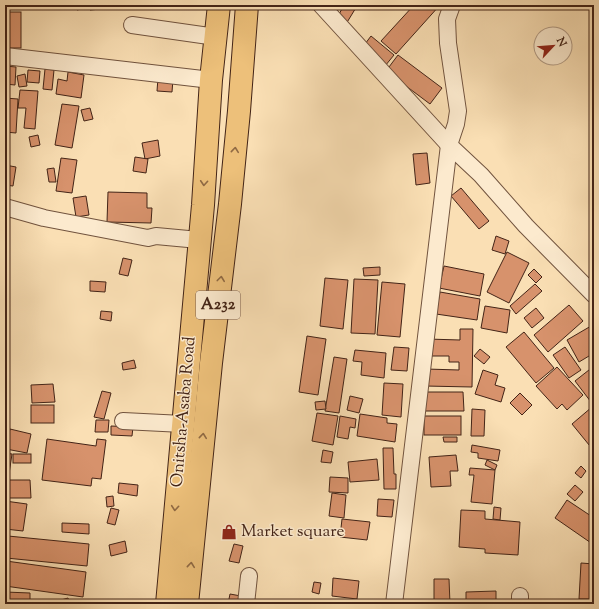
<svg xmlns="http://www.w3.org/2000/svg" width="599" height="609" font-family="'Sorts Mill Goudy',serif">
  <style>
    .building { fill: #d7926c; stroke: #432417 }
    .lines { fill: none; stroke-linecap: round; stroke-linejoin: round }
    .minor-casing { stroke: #71533e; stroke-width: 18 }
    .highway-casing { stroke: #432417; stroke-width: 24 }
    .minor { stroke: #fceace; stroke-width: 16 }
    .highway { stroke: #edc07a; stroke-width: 22 }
    .oneway { stroke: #906a44 }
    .labels { text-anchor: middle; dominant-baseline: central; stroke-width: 3; stroke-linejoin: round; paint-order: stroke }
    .shield { fill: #fceace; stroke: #7a5f4e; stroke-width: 1 }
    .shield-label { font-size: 16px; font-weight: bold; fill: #432417 }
    .street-label { font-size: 17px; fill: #432417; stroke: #fceace }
    .poi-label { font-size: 17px; fill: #432417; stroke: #fceace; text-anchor: start }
  </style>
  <rect width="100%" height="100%" fill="#fadfb4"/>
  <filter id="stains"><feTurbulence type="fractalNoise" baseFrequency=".005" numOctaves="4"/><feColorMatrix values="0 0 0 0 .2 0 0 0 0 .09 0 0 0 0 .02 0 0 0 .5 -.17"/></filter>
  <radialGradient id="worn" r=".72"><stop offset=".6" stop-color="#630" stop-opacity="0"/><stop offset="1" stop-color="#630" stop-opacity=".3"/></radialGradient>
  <g class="building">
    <polygon points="22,5 65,5 65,6 22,7"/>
    <polygon points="76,5 89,5 89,7 77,10"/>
    <polygon points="89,5 111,5 111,8 90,10"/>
    <polygon points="344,5 357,6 346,24 337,18"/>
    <polygon points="414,5 440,5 396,54 381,41"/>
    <rect x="9" y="12" width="12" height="36"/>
    <polygon points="371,36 394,55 385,66 362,48"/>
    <polygon points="398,55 442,88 430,104 386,71"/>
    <polygon points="5,66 16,67 15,85 5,84"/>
    <polygon points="45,69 54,70 52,90 43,89"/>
    <polygon points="28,70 40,71 39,83 27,82"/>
    <polygon points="68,72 84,75 81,98 56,94 58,79 67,81"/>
    <polygon points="25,74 27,86 19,87 17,76"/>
    <polygon points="158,78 173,79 172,92 157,91"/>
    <polygon points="20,90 38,91 35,129 24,128 26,108 18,108"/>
    <polygon points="5,98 18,99 16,133 5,132"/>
    <polygon points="62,104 79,106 72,148 55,145"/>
    <polygon points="90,108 93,119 84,121 81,110"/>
    <polygon points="38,135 40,145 31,147 29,137"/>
    <polygon points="158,140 160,156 145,159 142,143"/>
    <polygon points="427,153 430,183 416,185 413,154"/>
    <polygon points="135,157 148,159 146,173 133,171"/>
    <polygon points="61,158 77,160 72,193 56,191"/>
    <polygon points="5,165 16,167 13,186 5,185"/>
    <polygon points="54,168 56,182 49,182 47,169"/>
    <polygon points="461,188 489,221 479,229 451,196"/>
    <polygon points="108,192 147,193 147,208 152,208 151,223 107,222"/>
    <polygon points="86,196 89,215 76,217 73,198"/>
    <polygon points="496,236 509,241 505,254 492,250"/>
    <polygon points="507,252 529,263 509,303 487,292"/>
    <polygon points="123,258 132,260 128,276 119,274"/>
    <polygon points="444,266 484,274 480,296 439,288"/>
    <polygon points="380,267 380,275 364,276 363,268"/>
    <polygon points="534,269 542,277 536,283 528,275"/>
    <polygon points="325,278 348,280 343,329 320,326"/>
    <polygon points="354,279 378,280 375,334 351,333"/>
    <polygon points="90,281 106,282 105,292 90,291"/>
    <polygon points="382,282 405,284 400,337 377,335"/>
    <polygon points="535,284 542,291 516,314 510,306"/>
    <polygon points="440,292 480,299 477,320 436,314"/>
    <polygon points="569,305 583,321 548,352 534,335"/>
    <polygon points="485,306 510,310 507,333 481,328"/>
    <polygon points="536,308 544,318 532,328 524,318"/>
    <polygon points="101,311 112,312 111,321 100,319"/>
    <polygon points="591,326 594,331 594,353 579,362 567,340"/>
    <polygon points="460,329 473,329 472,387 425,386 426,369 459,370 459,362 449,362 449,356 427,356 427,339 460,340"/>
    <polygon points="524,332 554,368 536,383 506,347"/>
    <polygon points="307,336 326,339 318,395 299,392"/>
    <polygon points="394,347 409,348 407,371 391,370"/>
    <polygon points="565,347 581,370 569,378 553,355"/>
    <polygon points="480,349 490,357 484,364 474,356"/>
    <polygon points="355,350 386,353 384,378 361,375 362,362 353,361"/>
    <polygon points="334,357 347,359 339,413 325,411"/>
    <polygon points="134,360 136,368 123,370 122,363"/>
    <polygon points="594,366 594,399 591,402 575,381"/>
    <polygon points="557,367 583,395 567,410 562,404 557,409 536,386"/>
    <polygon points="483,370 498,375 495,385 505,388 501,402 475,394"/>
    <polygon points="384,383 403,384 401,417 382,415"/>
    <polygon points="53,384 55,402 32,403 31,385"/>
    <polygon points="102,391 111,393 104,419 94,417"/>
    <polygon points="425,392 463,392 464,411 425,411"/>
    <polygon points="520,393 532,405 522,415 510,403"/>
    <polygon points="350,396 363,399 359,413 347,410"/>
    <polygon points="325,401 326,409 316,410 315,402"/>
    <rect x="31" y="405" width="23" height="18"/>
    <polygon points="592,407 594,409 594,451 572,424"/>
    <polygon points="472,409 485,410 484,436 471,436"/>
    <polygon points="317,413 338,416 333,445 312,441"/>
    <polygon points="360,414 387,418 387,423 397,424 395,442 357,436"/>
    <polygon points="340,416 356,419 355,428 350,427 348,439 337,437"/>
    <rect x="424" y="416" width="37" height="19"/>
    <polygon points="96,420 109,420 108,432 95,432"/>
    <polygon points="111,426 133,427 132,436 111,435"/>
    <polygon points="10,429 31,434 27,453 6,449"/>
    <polygon points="443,437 457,437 457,442 444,442"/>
    <polygon points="47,439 96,446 97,439 106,440 101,479 92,478 91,486 42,480"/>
    <polygon points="472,445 500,450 498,461 478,458 478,453 471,452"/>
    <polygon points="383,448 393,448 394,474 396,474 396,489 384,489"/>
    <polygon points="323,450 333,452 331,463 321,462"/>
    <polygon points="5,453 12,454 9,474 5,473"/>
    <rect x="13" y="454" width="18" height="9"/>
    <polygon points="456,455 458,471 450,471 451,486 431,487 429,457"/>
    <polygon points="377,459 379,480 350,482 348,462"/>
    <polygon points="487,460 497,465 495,470 485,465"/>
    <polygon points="581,466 586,471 581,478 575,473"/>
    <polygon points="470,468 495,470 492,504 471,502 474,475 469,475"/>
    <polygon points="330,477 348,478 348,493 329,492"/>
    <polygon points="7,480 30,480 31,498 7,498"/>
    <polygon points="119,483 138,485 137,496 118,493"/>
    <polygon points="575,485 583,492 575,501 567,494"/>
    <polygon points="332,493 346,495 344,518 329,516"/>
    <polygon points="113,496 114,506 107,507 106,497"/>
    <polygon points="378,499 394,500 392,517 377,516"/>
    <polygon points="567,500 594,518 594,545 555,518"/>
    <polygon points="5,501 27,504 23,531 5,529"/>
    <polygon points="494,507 501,508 500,520 493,519"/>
    <polygon points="111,508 119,510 115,525 107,523"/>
    <polygon points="461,510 485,511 485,519 520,522 518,555 485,553 485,549 459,547"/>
    <polygon points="342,519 370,522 367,540 340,537"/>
    <polygon points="62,523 89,524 89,534 62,532"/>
    <polygon points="8,536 89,544 87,566 6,558"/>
    <polygon points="125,541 127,552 111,556 109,545"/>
    <polygon points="234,544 243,546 239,563 229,561"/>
    <polygon points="6,561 86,572 83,597 5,586 5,570"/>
    <polygon points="581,563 594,564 594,599 579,599"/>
    <polygon points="333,578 359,581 357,599 332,596"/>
    <polygon points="434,579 449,579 450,604 434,604"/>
    <polygon points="314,582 321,583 319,594 312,592"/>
    <polygon points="496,591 496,604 466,604 466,592"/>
    <polygon points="5,592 30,593 30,604 5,604"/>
    <polygon points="230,594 241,596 240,604 228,604"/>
    <polygon points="68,598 70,604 62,604 61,600"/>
    <polygon points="334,601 334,604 325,604 325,602"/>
  </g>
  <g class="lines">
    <defs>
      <g id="minor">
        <polyline points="321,5 449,145 481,175 526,226 594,295"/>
        <polyline points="132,25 216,37"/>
        <polyline points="5,56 211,80"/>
        <polyline points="5,207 44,218 148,238 156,236 199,240"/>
        <polyline points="123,421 183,424"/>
        <polyline points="246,604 249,576"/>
        <polyline points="394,604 449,145 456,124 458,111 448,43 447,19 452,5"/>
        <polyline points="520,604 520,596"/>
      </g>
      <g id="highway">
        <polyline points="167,604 203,205 211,80 219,5"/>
        <polyline points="187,604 211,363 230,204 239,111 247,5"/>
      </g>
    </defs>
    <use href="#minor" class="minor-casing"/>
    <use href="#highway" class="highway-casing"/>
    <use href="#minor" class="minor"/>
    <use href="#highway" class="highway"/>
  </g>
  <defs><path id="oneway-chevron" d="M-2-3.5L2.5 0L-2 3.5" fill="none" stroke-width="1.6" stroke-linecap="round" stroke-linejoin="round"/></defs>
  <g class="oneway">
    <use href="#oneway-chevron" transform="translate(235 150) rotate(-84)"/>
    <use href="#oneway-chevron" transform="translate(204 183) rotate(94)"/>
    <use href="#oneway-chevron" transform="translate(221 279) rotate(-83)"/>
    <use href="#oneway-chevron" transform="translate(203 436) rotate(-84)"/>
    <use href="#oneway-chevron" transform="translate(175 508) rotate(95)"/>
    <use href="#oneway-chevron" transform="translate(191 565) rotate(-84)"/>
  </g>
  <defs>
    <symbol id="shop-bare" viewBox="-9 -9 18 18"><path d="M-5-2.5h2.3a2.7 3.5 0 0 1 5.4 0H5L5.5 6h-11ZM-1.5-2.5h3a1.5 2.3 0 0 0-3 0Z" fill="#8f2418" stroke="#fceace" stroke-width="2.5" paint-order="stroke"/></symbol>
  </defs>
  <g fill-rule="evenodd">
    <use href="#shop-bare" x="218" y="521" width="22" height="22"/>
  </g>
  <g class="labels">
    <rect class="shield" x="196" y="291" width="44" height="28" rx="3"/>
    <g class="shield-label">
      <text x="218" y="305">A232</text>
    </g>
    <g class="street-label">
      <text transform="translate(184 412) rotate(-85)">Onitsha-Asaba Road</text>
    </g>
    <g class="poi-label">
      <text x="241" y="532">Market square</text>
    </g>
  </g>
  <rect width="599" height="609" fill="none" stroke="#fadfb4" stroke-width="20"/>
  <rect x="6" y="6" width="587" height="597" fill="none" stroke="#432417" stroke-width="2"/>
  <rect x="10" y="10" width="579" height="589" fill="none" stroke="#432417"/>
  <g transform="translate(553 46) rotate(64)"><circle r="19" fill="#fceace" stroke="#b29b85"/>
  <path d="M0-3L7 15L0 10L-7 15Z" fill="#8f2418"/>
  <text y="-6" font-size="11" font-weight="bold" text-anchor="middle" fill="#432417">N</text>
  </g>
  <rect width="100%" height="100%" filter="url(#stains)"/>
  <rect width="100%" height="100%" fill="url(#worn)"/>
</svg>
